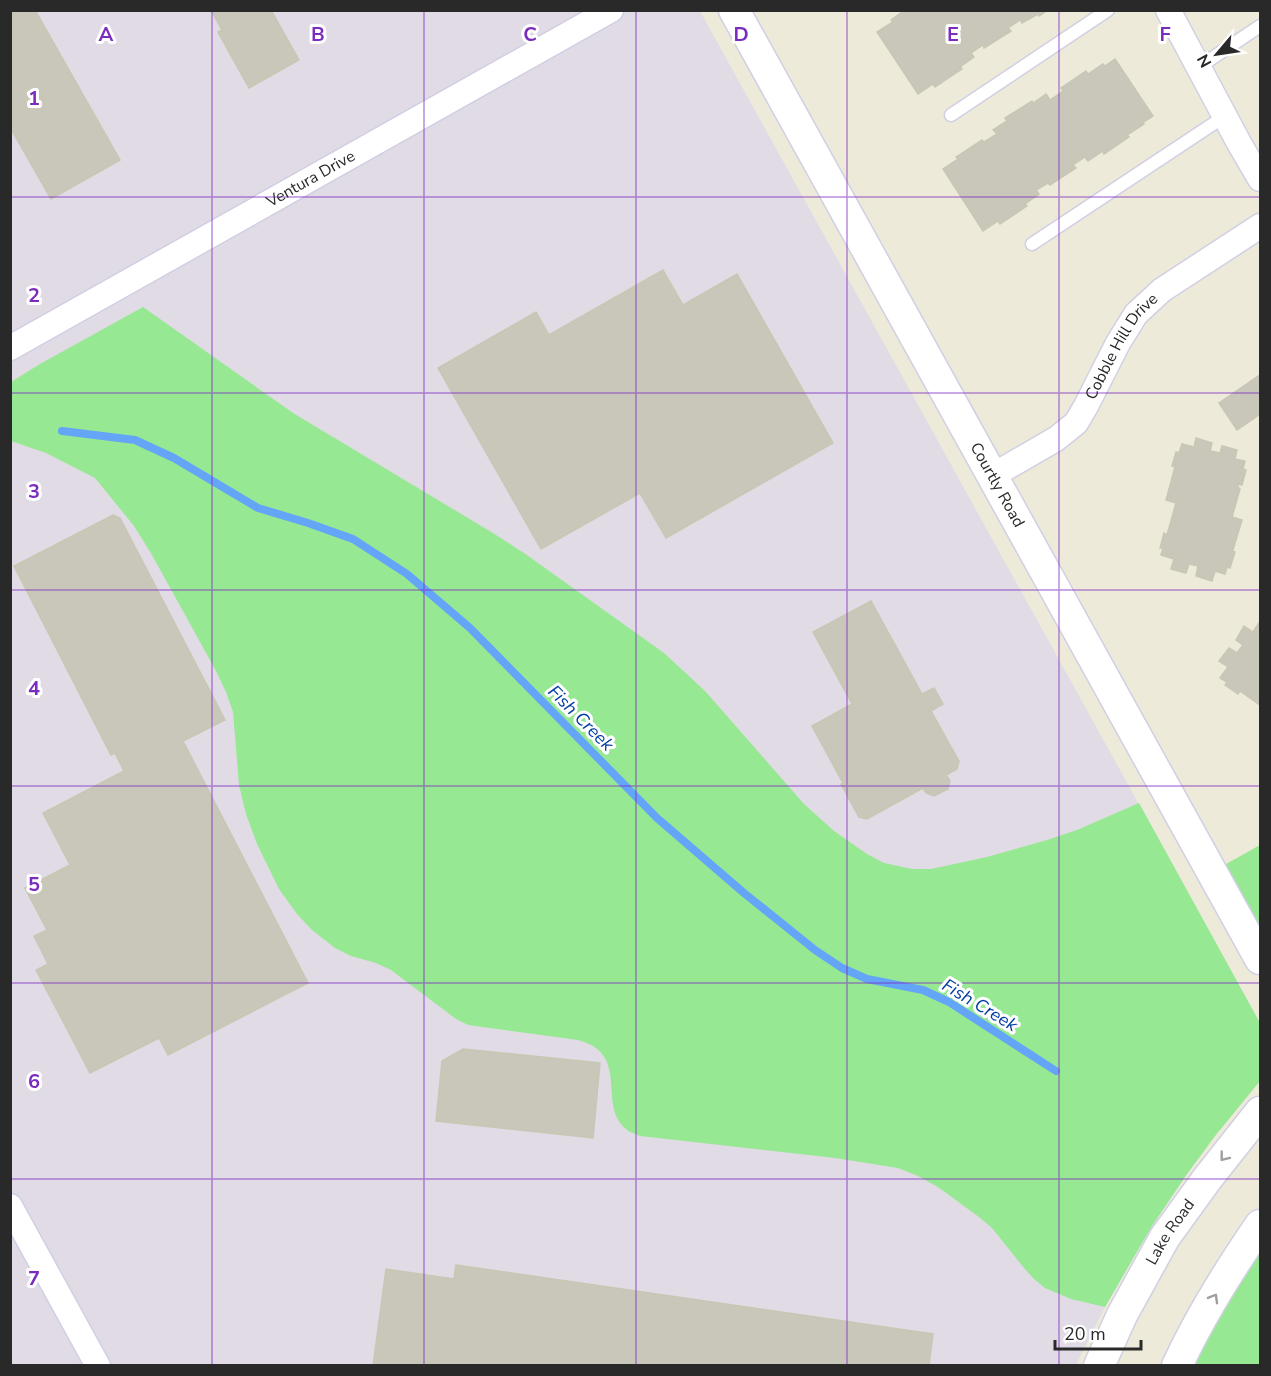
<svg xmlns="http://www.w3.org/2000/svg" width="1271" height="1376" font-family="'Nunito Sans',sans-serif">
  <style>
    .industrial { fill: #e1dbe5 }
    .green { fill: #96e892 }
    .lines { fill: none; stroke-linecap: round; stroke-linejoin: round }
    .stream { stroke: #64a5f7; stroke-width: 8 }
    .building { fill: #c8c7ba; stroke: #c8c7b4; stroke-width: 1.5 }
    .service-casing { stroke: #d1cfe4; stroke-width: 15 }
    .minor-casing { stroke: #d1cfe4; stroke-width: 27 }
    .tertiary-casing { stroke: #d1cfe4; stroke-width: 33 }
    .service { stroke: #fff; stroke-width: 12 }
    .minor { stroke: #fff; stroke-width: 24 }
    .tertiary { stroke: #fff; stroke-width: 30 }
    .oneway { stroke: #9f9f9f }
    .grid { fill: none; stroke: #7b2cbf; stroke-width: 1.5; stroke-opacity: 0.55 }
    .labels { text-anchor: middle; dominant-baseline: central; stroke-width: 6; stroke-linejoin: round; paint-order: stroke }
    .street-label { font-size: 16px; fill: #292929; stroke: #fff }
    .water-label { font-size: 18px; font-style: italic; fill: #033da4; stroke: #fff }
    .grid-label { font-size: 20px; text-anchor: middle; font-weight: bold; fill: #7b2cbf; stroke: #fff; stroke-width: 6; stroke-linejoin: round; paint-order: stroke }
  </style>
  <rect width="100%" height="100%" fill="#edeada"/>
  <polygon class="industrial" points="10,11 700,11 1260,1023 1260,1081 1215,1136 1187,1174 1152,1226 1105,1307 1076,1365 11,1365"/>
  <g class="green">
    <path d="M143,307L293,413L493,533L524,553L664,653L705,691L804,804L834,831L867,854L884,863L912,869H931L987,857L1047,840L1077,830L1139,803L1260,1023V1081L1215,1136L1187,1174L1152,1226L1105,1307L1071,1299L1045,1288L1034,1279L1024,1268L992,1228L979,1217L938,1187L918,1176L898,1168L835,1158L640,1136C635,1134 630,1132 627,1130C600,1109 623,1068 596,1048C591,1044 584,1042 578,1040L468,1025L456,1019L391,970L376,963L351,956L335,948L312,930L297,914L279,889L257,844L246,814L239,785L233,712L226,692L216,671L152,555L134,526L95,478L46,453L11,441V382L40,364Z"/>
    <polygon points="1260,845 1260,959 1212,872"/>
    <polygon points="1260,1225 1260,1365 1177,1366"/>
  </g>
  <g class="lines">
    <polyline class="stream" points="62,431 135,440 174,458 258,508 308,523 353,539 407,574 470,628 657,818 744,893 815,950 842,968 867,979 923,990 949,1002 1056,1071"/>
  </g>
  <g class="building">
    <polygon points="10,10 35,10 120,160 51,199 10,127"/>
    <polygon points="211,10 271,10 299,60 249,88 218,32 222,30"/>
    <polygon points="905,10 1048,10 1039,16 1038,14 1022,23 1020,20 1008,28 1011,31 984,48 983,45 971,53 974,57 960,67 962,69 935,87 933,84 918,94 877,32 893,22 891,20"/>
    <polygon points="1115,59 1153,116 1142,123 1144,124 1127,135 1129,137 1104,154 1103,151 1088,161 1085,157 1073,165 1076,168 1050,185 1048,183 1036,190 1039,194 1025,204 1027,206 1000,224 998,221 983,231 943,169 958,159 956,157 982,140 984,142 997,134 993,130 1007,121 1005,118 1032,101 1033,103 1046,94 1050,100 1063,91 1061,88 1086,71 1088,74 1103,64 1105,66"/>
    <polygon points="663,270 683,305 737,274 833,443 666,538 640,493 541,549 438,368 536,312 549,335"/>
    <polygon points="1260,375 1260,414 1237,430 1219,403"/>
    <polygon points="1196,438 1212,443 1210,451 1220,453 1222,446 1237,450 1235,459 1245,461 1243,469 1246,470 1242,485 1238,484 1238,487 1240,489 1232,517 1242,520 1233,550 1231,549 1231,551 1235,552 1230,568 1227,567 1225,574 1215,571 1212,581 1196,576 1198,566 1189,564 1186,573 1171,569 1174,559 1161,555 1163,548 1160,548 1164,533 1167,535 1176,503 1166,500 1175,467 1172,466 1176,452 1179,453 1182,444 1194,447"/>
    <polygon points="113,515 120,518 225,720 183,741 308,983 168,1055 159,1038 90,1073 36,970 48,964 34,936 47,930 25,888 70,865 43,813 124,771 115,753 111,755 14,566"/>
    <polygon points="871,601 922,694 934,688 943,704 931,711 959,761 957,769 946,775 950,781 948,789 934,796 926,793 923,788 867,819 859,817 841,784 843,783 812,726 852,704 813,632"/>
    <polygon points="1259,623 1260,625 1260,705 1240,691 1238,694 1225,685 1227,682 1220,678 1228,667 1219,661 1229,648 1237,653 1243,645 1236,640 1244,626 1253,632"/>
    <polygon points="463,1049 600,1063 593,1138 436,1121 442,1061"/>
    <polygon points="456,1265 933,1334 929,1366 373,1366 386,1269 454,1279"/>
  </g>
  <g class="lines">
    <defs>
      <g id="service">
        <polyline points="1199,67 1260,26"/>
        <polyline points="951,115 1108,10"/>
        <polyline points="1032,244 1225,116"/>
      </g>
      <g id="minor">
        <polyline points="1168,10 1239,143 1260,179"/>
        <path id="s1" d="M10,348L611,10"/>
        <path id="s2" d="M992,476L1056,439L1076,423L1086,406L1118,343L1136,314L1162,290L1260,226"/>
        <polyline points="10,1206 98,1366"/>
      </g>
      <g id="tertiary">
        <path id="s3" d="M734,10L1260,959"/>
        <path id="s4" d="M1099,1366L1122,1315L1165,1237L1207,1179L1260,1112"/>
        <path d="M1177,1366C1200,1316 1229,1270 1260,1225"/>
      </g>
    </defs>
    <use href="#service" class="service-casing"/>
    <use href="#minor" class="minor-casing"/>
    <use href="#tertiary" class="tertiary-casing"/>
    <use href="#service" class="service"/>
    <use href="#minor" class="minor"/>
    <use href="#tertiary" class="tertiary"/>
  </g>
  <defs><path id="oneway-chevron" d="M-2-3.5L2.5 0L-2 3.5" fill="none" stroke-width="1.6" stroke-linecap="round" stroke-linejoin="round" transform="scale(1.5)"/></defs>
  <g class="oneway">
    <use href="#oneway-chevron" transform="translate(1224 1157) rotate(128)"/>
    <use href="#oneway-chevron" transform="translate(1214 1298) rotate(-60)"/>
  </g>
  <path class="grid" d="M212,10V1366M424,10V1366M636,10V1366M847,10V1366M1059,10V1366M10,197H1260M10,393H1260M10,590H1260M10,786H1260M10,983H1260M10,1179H1260"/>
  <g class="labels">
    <g class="street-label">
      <text stroke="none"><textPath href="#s1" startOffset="345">Ventura Drive</textPath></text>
      <text stroke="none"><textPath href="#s2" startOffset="189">Cobble Hill Drive</textPath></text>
      <text stroke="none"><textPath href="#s3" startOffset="543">Courtly Road</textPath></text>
      <text stroke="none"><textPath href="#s4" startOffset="152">Lake Road</textPath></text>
    </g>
    <g class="water-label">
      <text transform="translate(581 718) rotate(45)">Fish Creek</text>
      <text transform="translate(980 1005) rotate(31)">Fish Creek</text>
    </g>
  </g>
  <g class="grid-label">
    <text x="106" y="41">A</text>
    <text x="318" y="41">B</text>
    <text x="530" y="41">C</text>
    <text x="741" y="41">D</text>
    <text x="953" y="41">E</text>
    <text x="1165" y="41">F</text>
    <text x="34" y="105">1</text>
    <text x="34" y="302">2</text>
    <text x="34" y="498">3</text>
    <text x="34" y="695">4</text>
    <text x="34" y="891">5</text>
    <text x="34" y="1088">6</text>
    <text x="34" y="1285">7</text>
  </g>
  <rect width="1271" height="1376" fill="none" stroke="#292929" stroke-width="24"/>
  <g transform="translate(1217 54) rotate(241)" stroke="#ffffff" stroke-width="4.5" paint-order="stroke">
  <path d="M0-4.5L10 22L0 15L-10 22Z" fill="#292929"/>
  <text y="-9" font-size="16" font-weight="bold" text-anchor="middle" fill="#292929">N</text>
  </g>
  <path d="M1055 1340v9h86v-9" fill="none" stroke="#292929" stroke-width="3"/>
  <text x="1064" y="1340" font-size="18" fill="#292929" stroke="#ffffff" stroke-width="4.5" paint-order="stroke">20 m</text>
</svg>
